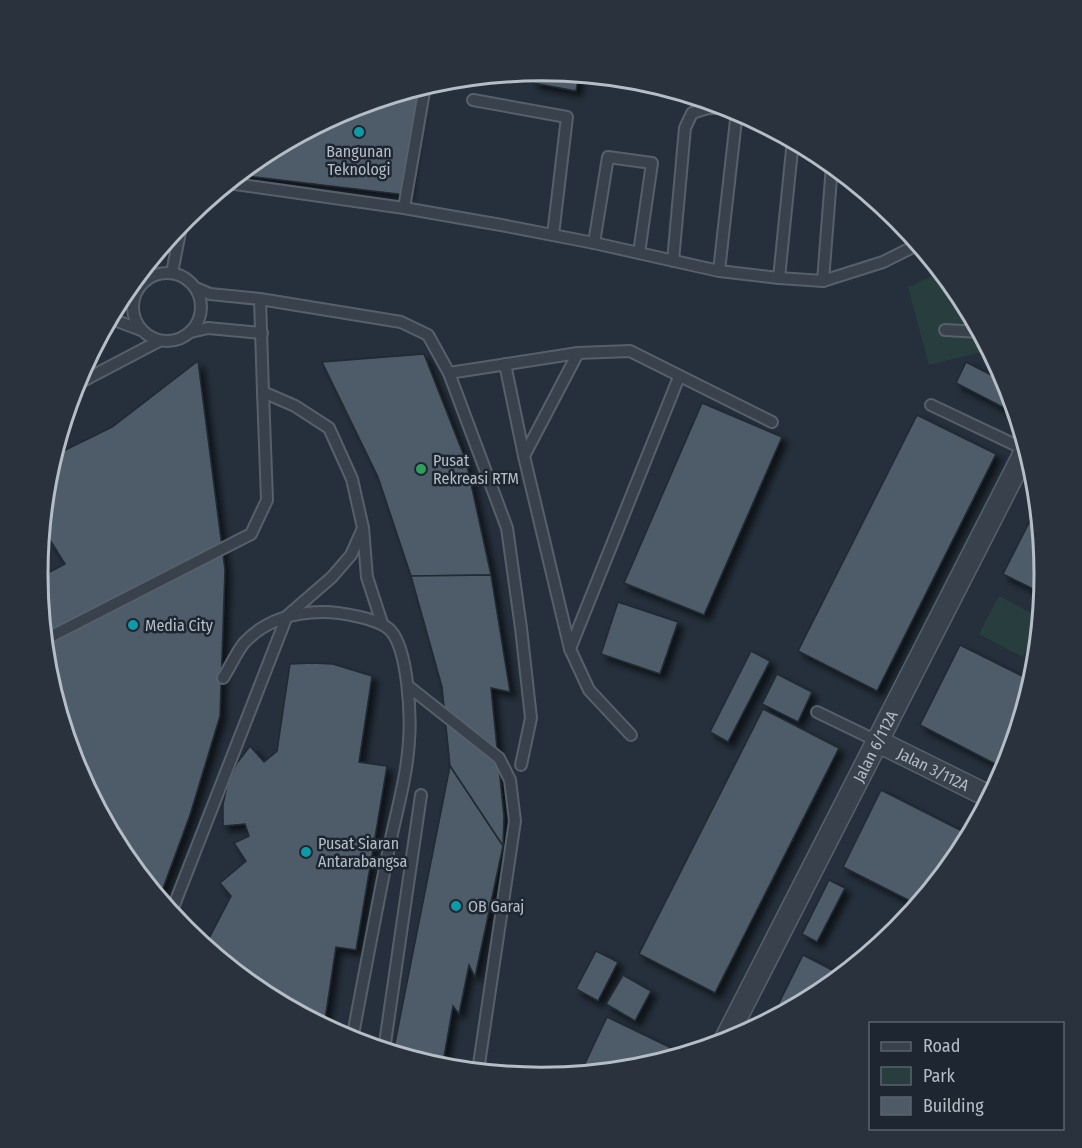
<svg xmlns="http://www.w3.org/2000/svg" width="1082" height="1148" font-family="'Fira Sans Condensed',sans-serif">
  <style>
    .green { fill: #283e3e }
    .building { fill: #4e5b67; stroke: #202933; stroke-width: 1.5; filter: url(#shadow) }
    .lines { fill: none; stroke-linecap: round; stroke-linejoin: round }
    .lane-casing { stroke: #57606a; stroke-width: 14 }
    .street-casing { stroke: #57606a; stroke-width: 24 }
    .lane { stroke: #39424c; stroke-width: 10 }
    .street { stroke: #39424c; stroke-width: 21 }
    .culture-dot { fill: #0f9aa8; stroke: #1e2731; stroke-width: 2 }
    .leisure-dot { fill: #2e9e5b; stroke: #1e2731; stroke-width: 2 }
    .labels { text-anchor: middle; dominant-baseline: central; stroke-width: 5; stroke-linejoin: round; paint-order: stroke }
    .poi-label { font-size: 16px; fill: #b5bdc7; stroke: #1e2731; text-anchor: start }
    .street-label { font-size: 16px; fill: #b5bdc7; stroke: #1e2731 }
    .rim { fill: none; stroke: #b5bdc7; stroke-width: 3 }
  </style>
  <defs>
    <filter id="shadow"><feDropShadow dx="5.5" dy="5.5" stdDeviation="3" flood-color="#0009"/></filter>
  </defs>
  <rect width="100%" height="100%" fill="#25303c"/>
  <g class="green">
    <polygon points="942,272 960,295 990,350 929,365 908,287"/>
    <polygon points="999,596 1040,618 1040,624 1023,657 979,634"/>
  </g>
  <g class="building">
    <polygon points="535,71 579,74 576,91 533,83"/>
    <polygon points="419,87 406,195 238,175 262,155 349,109"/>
    <polygon points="424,354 466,461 491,575 411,576 378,477 322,362"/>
    <polygon points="198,361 225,570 220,716 190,815 159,899 122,853 76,766 47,672 38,578 65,564 42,527 47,475 53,456 112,427"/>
    <polygon points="966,362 1007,383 1016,414 956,383"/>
    <polygon points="702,403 782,437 704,615 624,583"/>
    <polygon points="917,415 996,454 877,691 798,651"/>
    <polygon points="1038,505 1044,574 1043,594 1003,574"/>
    <polygon points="491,575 510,692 491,688 504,817 503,846 450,766 442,687 411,576"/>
    <polygon points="618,602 678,622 660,674 601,654"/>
    <polygon points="960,645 1032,681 1005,769 920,725"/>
    <polygon points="751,651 770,661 728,742 710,732"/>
    <polygon points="312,663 333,664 372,676 359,762 387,766 356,950 336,947 324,1026 261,992 205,946 231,896 220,883 246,861 234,843 249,836 245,824 223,826 223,804 228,782 237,763 250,746 264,762 277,751 290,664"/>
    <polygon points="777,674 812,692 798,722 762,704"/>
    <polygon points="763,709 839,748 715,993 639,954"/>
    <polygon points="450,766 503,846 475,977 469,965 459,1014 453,1006 442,1068 393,1053"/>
    <polygon points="881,790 970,835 959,854 918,905 843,867"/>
    <polygon points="829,880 845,888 817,942 802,934"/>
    <polygon points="892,920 901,925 878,946"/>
    <polygon points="596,951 618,962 598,1001 576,989"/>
    <polygon points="803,955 842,975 820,993 771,1019"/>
    <polygon points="623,975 651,991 635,1021 606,1004"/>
    <polygon points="607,1017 684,1054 639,1068 580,1074"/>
  </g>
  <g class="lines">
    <defs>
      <g id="lane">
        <polyline points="473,100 567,117 553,235"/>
        <polyline points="228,183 404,208 501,225 594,243 719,271 779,278 823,281 883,262 919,244"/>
        <polyline points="404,208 425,86"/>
        <polyline points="594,243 608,157 652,163 639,253"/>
        <polyline points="673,261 685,128 692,113 708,108 731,108"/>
        <polyline points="719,271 737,111"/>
        <circle cx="167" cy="307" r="34"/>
        <polyline points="172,273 182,222"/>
        <polyline points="779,278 793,140"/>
        <polyline points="823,281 832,165"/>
        <polyline points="196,288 210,294 260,299 401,322 428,335 449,373 507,528 521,628 531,718 521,765"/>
        <polyline points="260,299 263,392 295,406 329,428 352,479 363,528 367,577 382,623"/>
        <polyline points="108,321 117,321 141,330"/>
        <polyline points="945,330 980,332"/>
        <polyline points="191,332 208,328 262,333"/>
        <polyline points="505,364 524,456 578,353"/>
        <polyline points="449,373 578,353 630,351 772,422"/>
        <polyline points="75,385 159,341"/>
        <polyline points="931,405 1026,450"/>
        <polyline points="524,456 570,649 589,690 631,735"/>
        <polyline points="44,640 251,534 267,500 263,392"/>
        <polyline points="570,649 679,377"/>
        <path d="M223,678C230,667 236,653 244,643C264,621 293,612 322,612C339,612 379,618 391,631C408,651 411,714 409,741C407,777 396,813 389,848C376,912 364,976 352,1040"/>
        <polyline points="408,686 499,758 510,780 515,821 478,1071"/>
        <polyline points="817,712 877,741"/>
        <polyline points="171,913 287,616 332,577 351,555 363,528"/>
        <polyline points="384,1050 421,795"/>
      </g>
      <g id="street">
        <path id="s1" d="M877,741L990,797"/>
        <path id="s2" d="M724,1042L1026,450L1027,451"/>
      </g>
    </defs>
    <use href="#lane" class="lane-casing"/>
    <use href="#street" class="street-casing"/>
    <use href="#lane" class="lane"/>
    <use href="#street" class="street"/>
  </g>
  <g class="culture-dot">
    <circle cx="359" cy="132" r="6"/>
    <circle cx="133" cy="625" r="6"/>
    <circle cx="306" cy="852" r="6"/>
    <circle cx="456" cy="906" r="6"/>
  </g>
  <circle class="leisure-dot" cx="421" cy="469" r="6"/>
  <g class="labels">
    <g class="poi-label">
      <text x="359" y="151" text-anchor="middle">Bangunan<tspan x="359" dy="18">Teknologi</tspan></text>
      <text x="433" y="460">Pusat<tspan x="433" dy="18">Rekreasi RTM</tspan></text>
      <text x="145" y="625">Media City</text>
      <text x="318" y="843">Pusat Siaran<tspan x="318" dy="18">Antarabangsa</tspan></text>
      <text x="468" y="906">OB Garaj</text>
    </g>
    <g class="street-label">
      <text stroke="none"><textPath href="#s2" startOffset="332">Jalan 6/112A</textPath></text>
      <text stroke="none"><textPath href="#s1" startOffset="63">Jalan 3/112A</textPath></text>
    </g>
  </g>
  <path d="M0 0H1082V1148H0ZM48 574a493 493 0 1 1 986 0a493 493 0 1 1-986 0Z" fill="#2a333d" fill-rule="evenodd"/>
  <path class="rim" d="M48 574a493 493 0 1 1 986 0a493 493 0 1 1-986 0Z"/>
  <rect x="869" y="1022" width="195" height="108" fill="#1e2731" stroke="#5a636d" stroke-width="1.5"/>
  <rect x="881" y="1042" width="30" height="9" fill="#39424c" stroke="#5a636d" stroke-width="1.5"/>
  <text x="923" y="1052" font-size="18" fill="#b5bdc7">Road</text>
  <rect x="881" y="1067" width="30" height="18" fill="#283e3e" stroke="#5a636d" stroke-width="1.5"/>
  <text x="923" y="1082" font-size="18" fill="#b5bdc7">Park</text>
  <rect x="881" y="1097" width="30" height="18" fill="#4e5b67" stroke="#5a636d" stroke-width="1.5"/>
  <text x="923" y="1112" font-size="18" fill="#b5bdc7">Building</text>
</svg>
